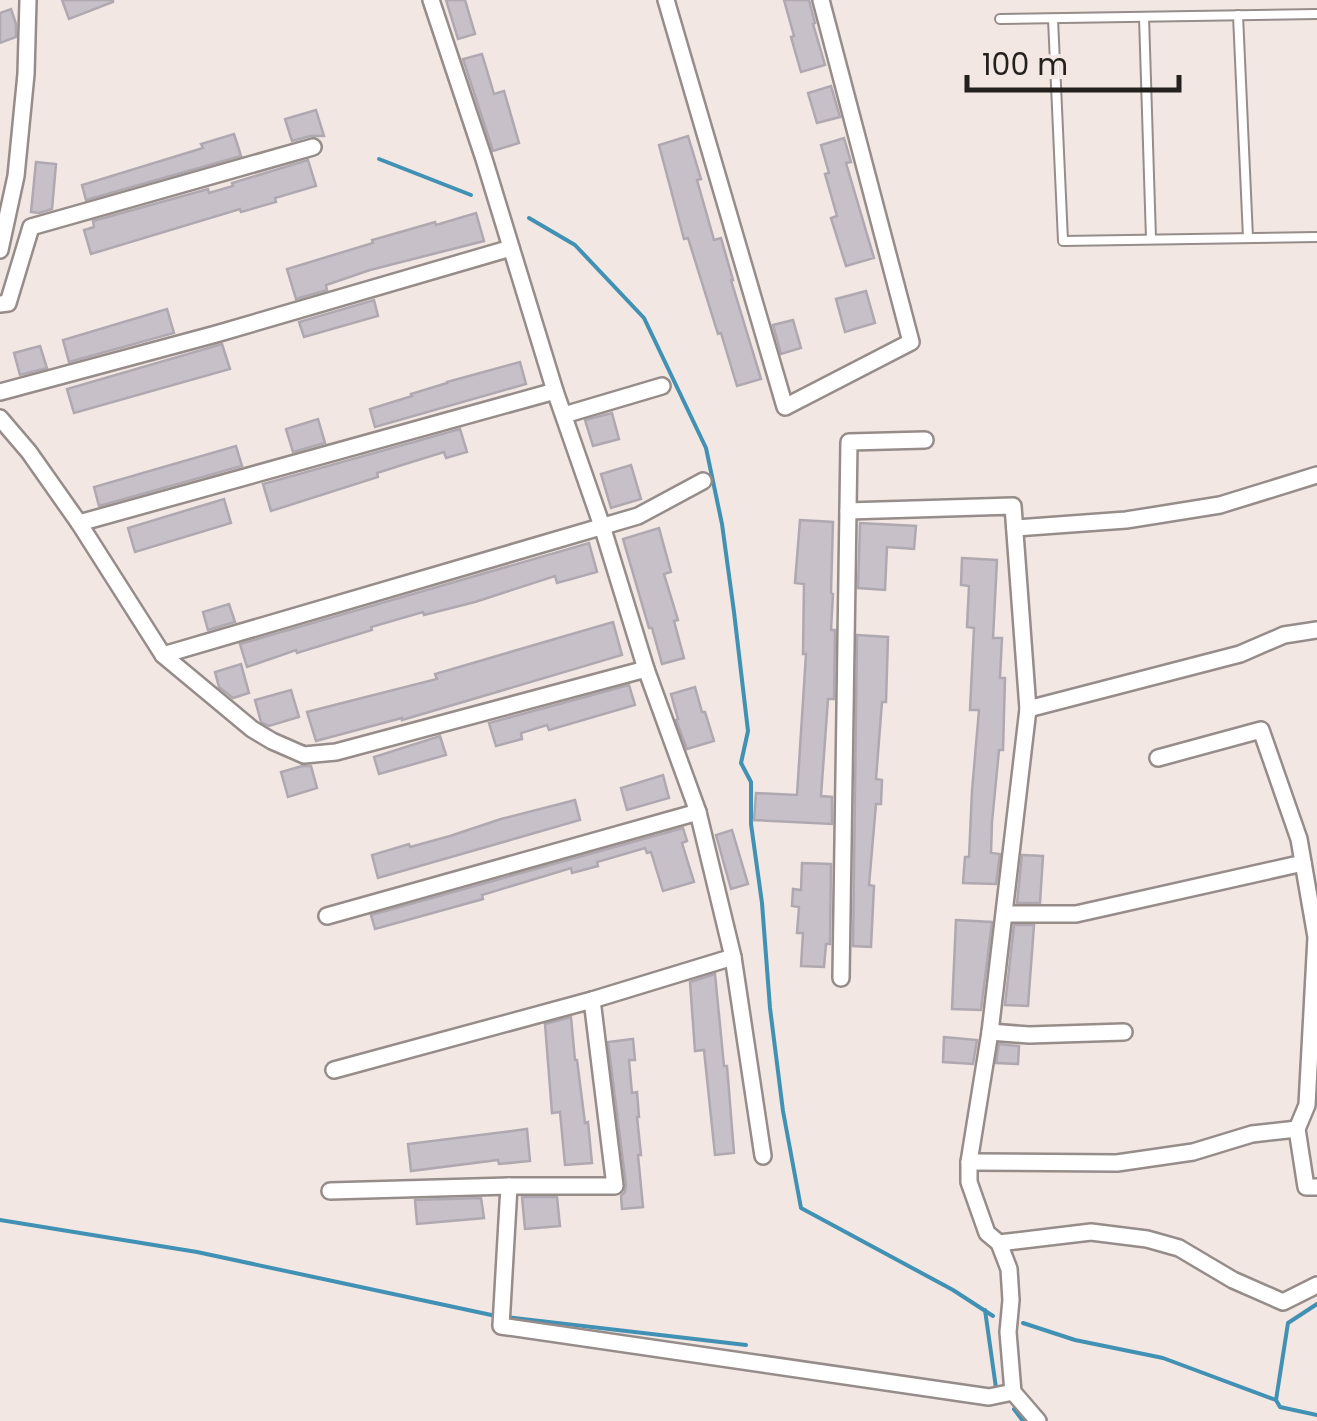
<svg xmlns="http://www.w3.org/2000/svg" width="1317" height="1421" font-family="Poppins,sans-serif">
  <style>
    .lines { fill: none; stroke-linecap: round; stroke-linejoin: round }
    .stream { stroke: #4191b4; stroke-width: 4 }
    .building { fill: #c7c0c8; stroke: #afa8b0; stroke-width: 2.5 }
    .lane-casing { stroke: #968c89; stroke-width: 12 }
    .street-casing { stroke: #968c89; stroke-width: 20 }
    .lane { stroke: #fff; stroke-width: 8 }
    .street { stroke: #fff; stroke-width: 15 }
  </style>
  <rect width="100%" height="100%" fill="#f2e7e3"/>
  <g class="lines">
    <g class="stream">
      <polyline points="379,159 471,195"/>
      <polyline points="529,218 575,245 644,318 706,448 722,524 734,612 748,731 741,763 751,782 751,824 762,903 770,1008 783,1111 801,1208 953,1290 993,1316"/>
      <polyline points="0,1220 197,1252 496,1316"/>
      <polyline points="1317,1304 1288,1323 1276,1400 1280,1407 1317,1415"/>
      <polyline points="985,1310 996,1388"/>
      <polyline points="505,1317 746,1345"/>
      <polyline points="1023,1323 1075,1340 1163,1358 1276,1400"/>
      <polyline points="1014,1409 1023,1421"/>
    </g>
  </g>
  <g class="building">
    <polygon points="62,0 113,0 113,2 69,19"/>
    <polygon points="446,0 465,0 475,34 458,39"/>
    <polygon points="784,0 809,0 815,23 813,24 825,65 801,72 791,37 794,36"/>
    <polygon points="11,9 16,24 16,37 0,43 0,13"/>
    <polygon points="482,54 494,94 504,91 519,143 493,151 463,59"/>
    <polygon points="831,86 840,117 817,123 808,93"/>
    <polygon points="316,110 324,136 310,136 292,141 285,119"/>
    <polygon points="234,134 241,156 86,200 82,185 203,148 201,144"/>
    <polygon points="688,136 701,179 697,180 714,240 721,238 733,280 731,280 761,379 737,386 721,333 718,334 688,238 684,239 659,145"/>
    <polygon points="844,138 851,162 846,163 874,258 846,266 831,218 837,216 825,174 829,173 821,145"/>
    <polygon points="308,160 316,186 275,198 276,202 241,212 240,209 91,254 84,230 94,227 93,221 208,189 209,193 233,186 232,183"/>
    <polygon points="36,162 56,164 52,209 39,213 31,212"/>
    <polygon points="476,213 484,241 370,270 326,285 327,290 296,299 287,269 373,243 372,240 404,231 435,222 436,225"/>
    <polygon points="866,291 875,323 845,332 836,299"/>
    <polygon points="374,300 378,316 304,337 299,322"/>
    <polygon points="167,309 174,333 69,362 63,340"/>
    <polygon points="793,320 801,348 781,354 773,325"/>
    <polygon points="222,344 230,369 74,413 67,389"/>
    <polygon points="40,346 47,368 20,375 14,353"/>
    <polygon points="520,362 526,384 375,427 370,409 412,396 411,394 447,383 447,382"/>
    <polygon points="612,413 619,439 593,446 585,420"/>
    <polygon points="318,419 325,443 293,452 286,429"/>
    <polygon points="460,429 467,452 446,458 444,452 402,465 377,473 378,477 271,511 263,484"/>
    <polygon points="236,446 242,466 99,506 94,487"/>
    <polygon points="631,465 641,499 611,508 601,474"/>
    <polygon points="224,499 231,523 135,552 128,528"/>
    <polygon points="800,520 833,522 831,593 833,594 831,630 835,630 834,699 828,699 821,796 832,797 832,824 754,820 756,793 797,795 806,654 803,654 804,584 795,583"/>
    <polygon points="860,523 916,526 914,549 887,547 885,590 858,588"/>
    <polygon points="659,528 671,572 664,574 678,620 674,621 684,658 662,664 652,628 649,628 623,539"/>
    <polygon points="589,543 597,572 557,583 555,576 475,602 424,615 423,612 371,627 372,630 297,653 296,650 247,667 240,644"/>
    <polygon points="962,558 997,560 993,638 1002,638 1000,678 1005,678 1003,750 999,750 992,822 991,853 1000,854 996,884 963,883 965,857 969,857 972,791 979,710 970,710 974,628 967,627 969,586 961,585"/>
    <polygon points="229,604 235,622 208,630 203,612"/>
    <polygon points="613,622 622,655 402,720 402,718 316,741 307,712 437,679 435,674"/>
    <polygon points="857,635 888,637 886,702 882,702 876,779 882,780 881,804 876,804 869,885 874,886 871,947 853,946"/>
    <polygon points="241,664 249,693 233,698 219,687 215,672"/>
    <polygon points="629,685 635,705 549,730 547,725 521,733 522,739 496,746 489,723"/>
    <polygon points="695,687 702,712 705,712 714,741 687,749 676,720 678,719 671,694"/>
    <polygon points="291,690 299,717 269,726 261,722 255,700"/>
    <polygon points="440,736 446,755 379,774 374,757"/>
    <polygon points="302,766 311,766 317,788 288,797 281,772"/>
    <polygon points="663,775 669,798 627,810 621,788"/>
    <polygon points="575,800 580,820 378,878 372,855 409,844 410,847 450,836 501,819"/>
    <polygon points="683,828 687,841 682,843 694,882 663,891 651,852 647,853 645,848 597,862 598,866 572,873 571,868 482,895 483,899 375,929 371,915"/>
    <polygon points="732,830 748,884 731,889 716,835"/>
    <polygon points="1022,855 1043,856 1040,903 1017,903"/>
    <polygon points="802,863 831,864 830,944 826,944 824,967 801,966 803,933 797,933 799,907 792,906 793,889 801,890"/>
    <polygon points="956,920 992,922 981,1010 952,1009"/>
    <polygon points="1014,925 1034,925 1028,1006 1005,1005"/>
    <polygon points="715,974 724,1066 727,1066 734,1153 715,1155 704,1050 695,1051 690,982"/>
    <polygon points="571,1017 575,1060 577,1060 585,1123 588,1122 592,1163 565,1165 560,1112 552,1113 545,1024"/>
    <polygon points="944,1037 977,1040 973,1064 943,1062"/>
    <polygon points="633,1039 635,1060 629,1060 632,1093 637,1092 639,1117 637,1117 641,1155 638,1155 643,1207 622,1209 621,1196 625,1192 626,1185 608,1042"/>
    <polygon points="999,1044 1019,1046 1018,1064 996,1063"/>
    <polygon points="527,1129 530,1161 499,1164 498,1160 411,1171 408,1144"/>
    <polygon points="522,1197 557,1197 560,1226 525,1229"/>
    <polygon points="481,1198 484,1218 417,1224 415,1200"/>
  </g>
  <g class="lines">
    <defs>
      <g id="lane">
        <polyline points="1238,15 1248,238"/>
        <polyline points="1144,17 1151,239"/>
        <polyline points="1000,19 1317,14"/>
        <polyline points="1053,19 1063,241 1317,237"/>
      </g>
      <g id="street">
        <polyline points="431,0 484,159 555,391 602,526 646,669 698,812 733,957 763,1156"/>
        <polyline points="666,0 785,407 911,342 821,0"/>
        <polyline points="0,250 16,176 26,74 28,0"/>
        <polyline points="0,304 8,303 31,227 313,147"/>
        <polyline points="0,392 216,334 511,248"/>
        <polyline points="564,415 662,386"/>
        <polyline points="0,418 29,452 79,523 163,655 252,729 272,741 304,755 336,752 646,669"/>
        <polyline points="848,511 1013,506 1028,709 990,1032 969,1162 969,1182 987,1233 999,1243 1009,1269 1011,1300 1008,1332 1013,1392 1038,1421"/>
        <polyline points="79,523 555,391"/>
        <polyline points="1015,528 1126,520 1220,505 1317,475"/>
        <polyline points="163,655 638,516 703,481"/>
        <polyline points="1028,709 1240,654 1284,635 1317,630"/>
        <polyline points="1158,758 1261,730 1299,839 1316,937 1307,1105 1297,1129 1306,1187 1317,1187"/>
        <polyline points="1005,914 1076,914 1303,863"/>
        <polyline points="327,916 698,812"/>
        <polyline points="841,978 849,442 925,440"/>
        <polyline points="990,1032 1029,1035 1124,1032"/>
        <polyline points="334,1070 592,1000 733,957"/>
        <polyline points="969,1162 1117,1163 1193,1152 1252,1134 1297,1129"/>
        <polyline points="509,1186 501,1326 989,1397 1013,1392"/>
        <polyline points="330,1191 509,1186 615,1186 592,1000"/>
        <polyline points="999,1243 1091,1232 1147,1239 1179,1248 1233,1280 1283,1302 1317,1285"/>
      </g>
    </defs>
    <use href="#lane" class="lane-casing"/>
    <use href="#street" class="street-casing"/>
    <use href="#lane" class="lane"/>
    <use href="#street" class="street"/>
  </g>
  <path d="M967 75v15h212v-15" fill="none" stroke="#23201e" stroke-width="5"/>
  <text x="982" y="75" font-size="30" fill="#23201e" stroke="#f2e7e3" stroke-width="8" paint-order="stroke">100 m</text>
</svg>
